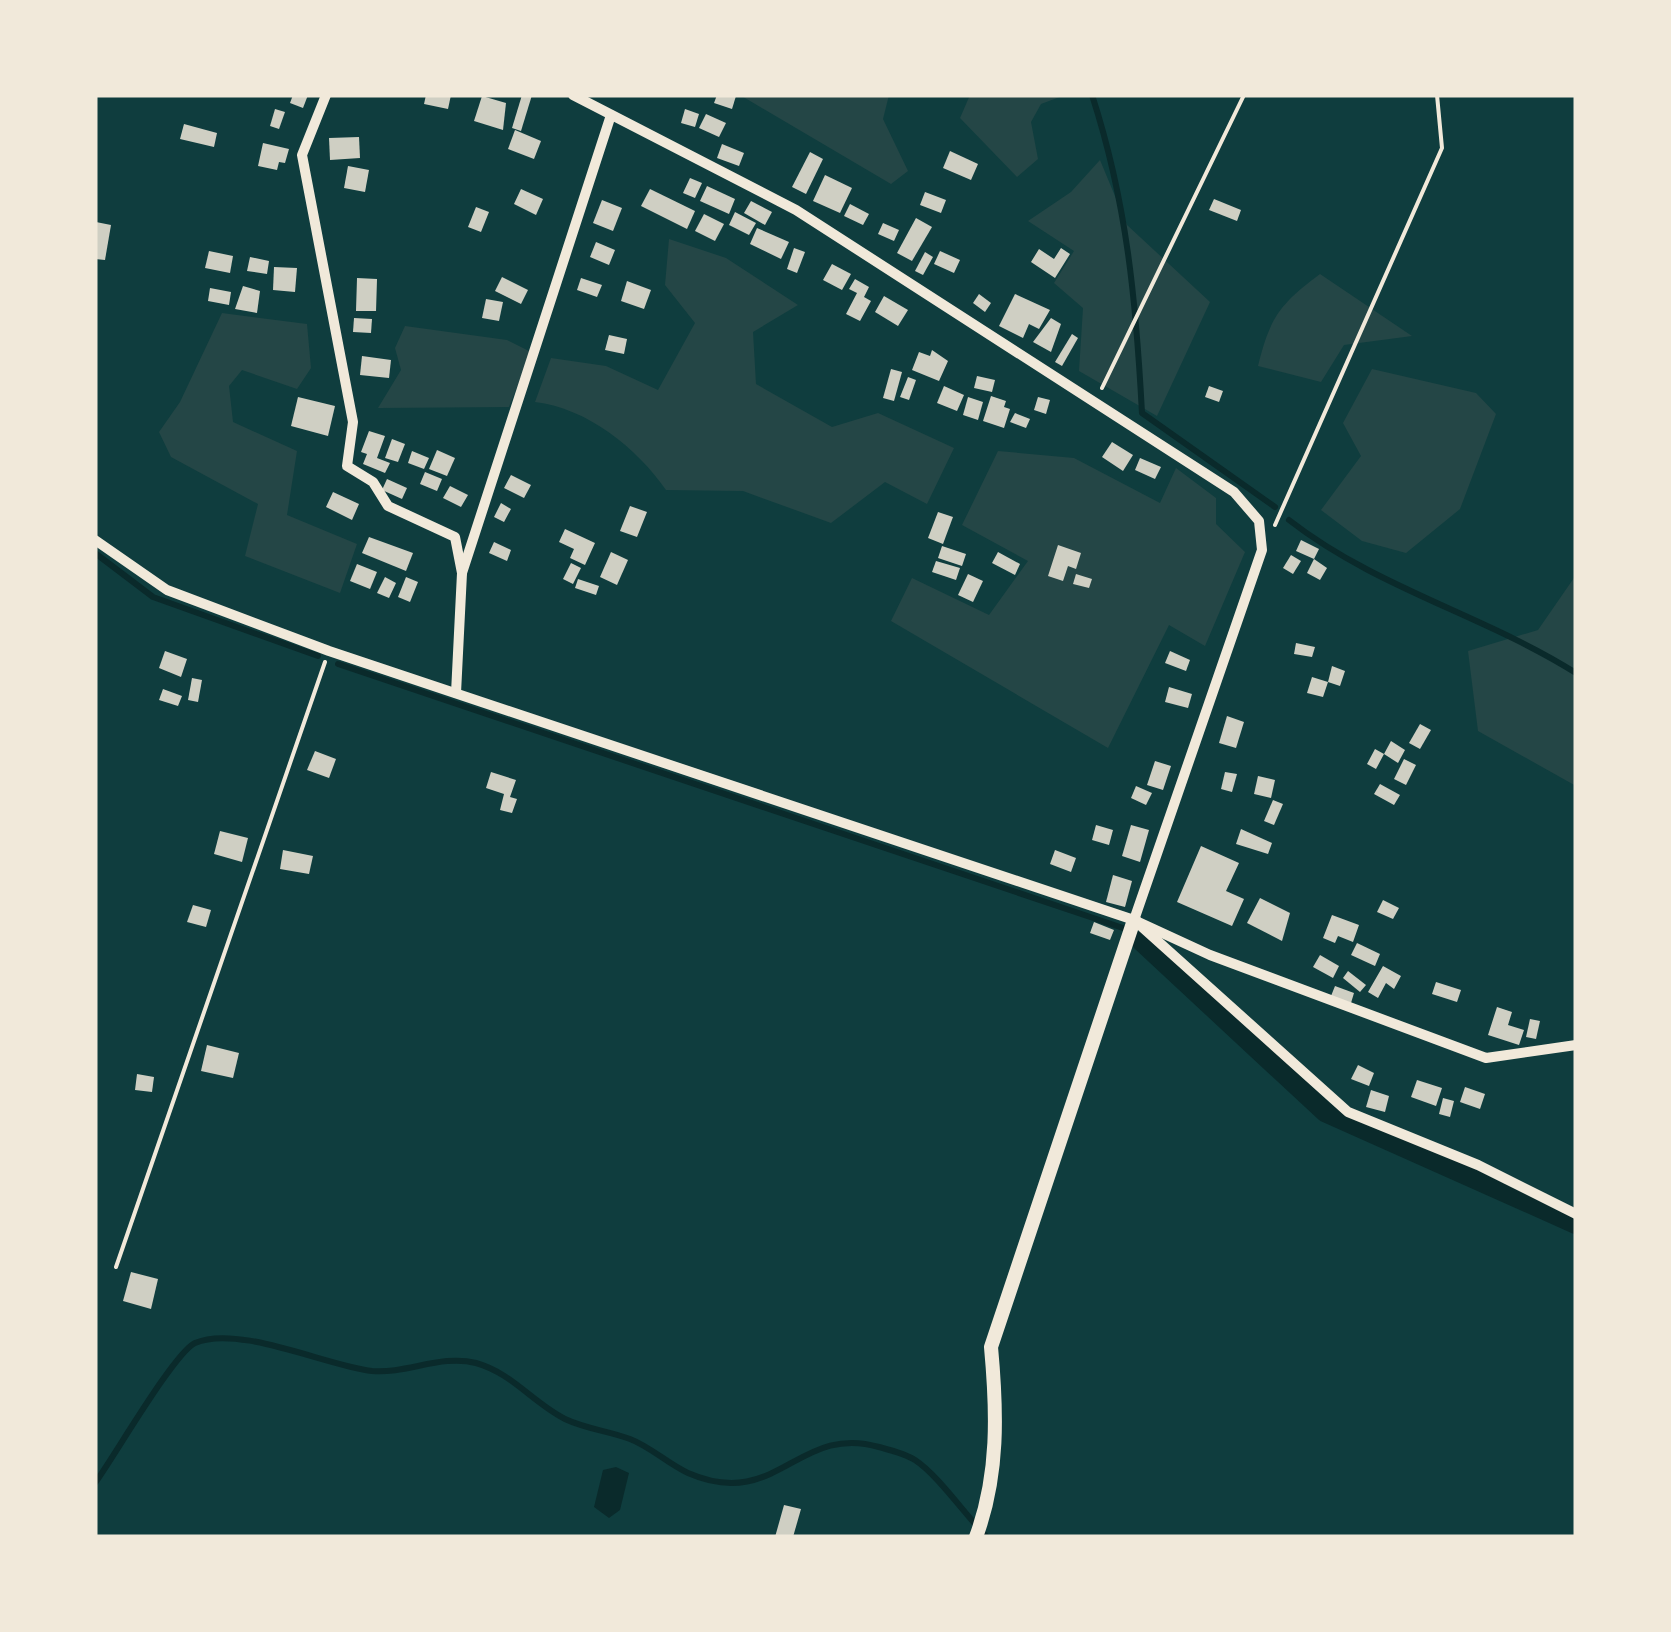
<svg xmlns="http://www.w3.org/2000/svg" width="1671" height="1632" font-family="Lato,sans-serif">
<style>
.green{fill:#244646}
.water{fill:#0a2a2b}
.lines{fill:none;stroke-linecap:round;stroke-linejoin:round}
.stream{stroke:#0a2a2b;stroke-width:6}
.canal{stroke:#0a2a2b;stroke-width:20}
.building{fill:#cfcfc3}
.path{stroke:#f1e9da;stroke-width:4}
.minor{stroke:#f1e9da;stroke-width:10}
.tertiary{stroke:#f1e9da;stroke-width:14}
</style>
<rect width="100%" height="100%" fill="#0f3d3e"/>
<!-- green -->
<g class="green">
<path d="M740,95h149l-6,24 25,52 -17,13z"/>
<path d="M970,95h95l-24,9 -10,18 7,37 -21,18 -57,-59z"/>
<path d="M1100,160l27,65 83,77 -53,114 -78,-45 4,-63 -29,-25 20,-32 -46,-30 43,-29z"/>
<path d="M669,239l57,19 72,47 -45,27 3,52 76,43 46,-14 76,35 -27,56 -42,-22 -54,41 -88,-32 -77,-1c-29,-42 -79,-82 -131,-88l16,-44 55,8 52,24 37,-67 -30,-38z"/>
<path d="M1320,274l92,62 -68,9 -23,37 -63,-16c12,-49 22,-62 62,-92z"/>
<path d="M222,313l85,11 4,44 -14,21 -55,-19 -13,16 4,36 64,29 -10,64 70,29 -17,49 -95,-37 13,-52 -87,-47 -12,-25 21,-30z"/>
<path d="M405,326l102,14 24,12 -22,55 -131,1 23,-38 -6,-22z"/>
<path d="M1372,369l104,24 20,21 -36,95 -54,44 -44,-12 -41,-31 40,-54 -18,-33z"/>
<path d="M998,451l76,7 86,45 16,-35 40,30v26l29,28 -40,94 -36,-21 -61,123 -217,-127 21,-43 77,37 39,-54 -66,-36z"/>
<path d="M1576,575v211l-98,-55 -10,-80 70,-21z"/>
</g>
<!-- water -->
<path class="water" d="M616,1467l13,6 -9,37 -11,8 -15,-11 9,-37z"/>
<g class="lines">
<!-- stream -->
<g class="stream">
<path d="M1092,95c35,108 44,206 50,318l133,94"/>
<path d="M1289,520c87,68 195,95 287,153"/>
<path d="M95,553l58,44 165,59"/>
<path d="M338,664l785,264"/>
<path d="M95,1483c19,-26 79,-130 100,-140 43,-19 132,23 177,28 35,3 69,-17 104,-8 36,10 57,40 89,56 21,10 44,12 65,20 21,8 38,25 58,34 89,39 110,-50 191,-26 11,3 27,7 36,13 23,15 51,56 72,77"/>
</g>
<!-- canal -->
<path class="canal" d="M1141,941l184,171 251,112"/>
</g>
<!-- building -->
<g class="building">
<path d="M293,95h15l-5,13 -13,-5z"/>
<path d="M426,95h25l-3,14 -24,-5z"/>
<path d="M522,95h10l-11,36 -9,-3z"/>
<path d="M717,95l19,1 -4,13 -18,-6z"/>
<path d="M482,96l24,7 -3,27 -29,-9z"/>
<path d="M275,109l10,3 -6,17 -9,-3z"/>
<path d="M685,109l14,5 -4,13 -14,-4z"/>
<path d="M706,114l20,9 -7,14 -20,-9z"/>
<path d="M184,124l33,9 -3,14 -34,-8z"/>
<path d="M515,130l26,11 -7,18 -26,-10z"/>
<path d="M359,137l1,21 -30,2 -1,-22z"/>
<path d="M263,143l26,6 -4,14 -6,-1 -2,8 -19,-4z"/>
<path d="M722,144l22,9 -5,13 -22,-8z"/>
<path d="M950,151l28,13 -7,16 -28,-12z"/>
<path d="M810,152l13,7 -17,35 -14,-7z"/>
<path d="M348,166l21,4 -4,22 -21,-4z"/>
<path d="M825,175l27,13 -12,25 -27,-12z"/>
<path d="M690,178l12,5 -7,15 -12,-5z"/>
<path d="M707,186l28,13 -6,15 -29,-13z"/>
<path d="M521,189l22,10 -7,16 -22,-11z"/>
<path d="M650,189l45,22 -8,18 -46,-23z"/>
<path d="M925,192l21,8 -5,13 -21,-8z"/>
<path d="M1214,199l27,11 -4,11 -28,-11z"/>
<path d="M602,200l20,8 -9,23 -20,-8z"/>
<path d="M751,201l21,11 -7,13 -21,-12z"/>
<path d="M850,204l19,10 -6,11 -19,-9z"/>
<path d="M476,207l13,5 -8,20 -13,-5z"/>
<path d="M735,212l21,11 -7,12 -20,-10z"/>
<path d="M704,214l20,10 -9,17 -20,-10z"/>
<path d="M916,218l16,9 -20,34 -15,-8z"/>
<path d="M96,222l15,3 -6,35 -10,-1z"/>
<path d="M883,223l16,7 -5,11 -16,-7z"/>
<path d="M757,228l32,14 -8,17 -31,-15z"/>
<path d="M596,242l19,8 -6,15 -19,-8z"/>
<path d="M794,248l11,4 -8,21 -10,-4z"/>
<path d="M1061,248l9,6 -15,24 -24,-16 8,-13 15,10z"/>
<path d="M209,251l24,5 -3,17 -25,-5z"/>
<path d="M940,251l20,9 -6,13 -20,-9z"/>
<path d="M925,252l8,5 -10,18 -8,-4z"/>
<path d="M250,257l19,4 -2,13 -20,-3z"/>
<path d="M832,264l19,10 -9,16 -19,-10z"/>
<path d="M274,267l23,1 -2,24 -22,-2z"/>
<path d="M502,277l26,13 -7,14 -26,-13z"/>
<path d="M357,278l20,1 -1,32h-20z"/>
<path d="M581,278l21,7 -5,12 -20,-7z"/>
<path d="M855,279l14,8 -5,10 7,4 -11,20 -14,-7 11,-21 -8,-4z"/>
<path d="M627,281l24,9 -7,19 -23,-8z"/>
<path d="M243,286l17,5 -3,22 -22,-4z"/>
<path d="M210,288l21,4 -2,13 -21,-4z"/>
<path d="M979,294l12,9 -6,9 -12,-9z"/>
<path d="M1015,294l35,16 -11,19 -10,-5 -6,14 -24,-12z"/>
<path d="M884,296l24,14 -10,16 -23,-14z"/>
<path d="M486,299l17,3 -4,19 -17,-3z"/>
<path d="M354,318l18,1 -1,14 -18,-1z"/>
<path d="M1051,318l10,6 -10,28 -18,-10z"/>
<path d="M1072,334l6,4 -16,28 -7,-4z"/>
<path d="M609,335l18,4 -3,15 -19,-4z"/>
<path d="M932,350l16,11 -9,20 -27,-11 7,-18 11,4z"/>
<path d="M362,356l29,4 -2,18 -29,-3z"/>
<path d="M891,369l11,3 -8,29 -11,-3z"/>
<path d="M977,376l18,4 -3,12 -18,-4z"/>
<path d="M908,377l8,3 -7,20 -9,-3z"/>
<path d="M944,386l20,9 -7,16 -20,-8z"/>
<path d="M1209,386l14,5 -4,11 -14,-5z"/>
<path d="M991,396l15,5 -2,6 6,2 -6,19 -21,-7z"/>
<path d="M298,397l37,9 -7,30 -37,-10z"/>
<path d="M968,397l15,5 -5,18 -15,-5z"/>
<path d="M1038,397l12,3 -4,14 -12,-4z"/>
<path d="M1015,413l15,6 -4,9 -16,-6z"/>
<path d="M369,431l16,5 -8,22 13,5 -5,10 -22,-9 4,-10 -6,-2z"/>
<path d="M392,439l13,5 -7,18 -13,-4z"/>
<path d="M1112,442l21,13 -10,16 -21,-14z"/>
<path d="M437,450l18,8 -8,18 -18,-7z"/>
<path d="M412,451l17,7 -5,11 -16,-6z"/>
<path d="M1140,458l21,9 -6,12 -20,-9z"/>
<path d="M425,472l17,7 -5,12 -17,-7z"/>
<path d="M511,475l20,10 -7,13 -20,-10z"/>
<path d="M387,479l20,9 -5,11 -20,-9z"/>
<path d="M450,486l18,9 -7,12 -18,-9z"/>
<path d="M333,492l26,12 -7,16 -26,-13z"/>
<path d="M501,503l10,6 -7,13 -10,-5z"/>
<path d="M630,506l17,6 -10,25 -17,-6z"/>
<path d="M938,512l15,5 -10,27 -15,-6z"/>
<path d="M565,529l30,14 -10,22 -15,-7 4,-9 -15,-7z"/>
<path d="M369,537l44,16 -7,18 -44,-18z"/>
<path d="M1301,540l18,9 -5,10 -18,-8z"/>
<path d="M494,542l17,8 -4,11 -18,-8z"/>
<path d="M1058,545l23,8 -5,16 -8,-3 -5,15 -15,-5z"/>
<path d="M942,546l24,8 -4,12 -24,-8z"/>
<path d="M611,552l17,8 -11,25 -17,-8z"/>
<path d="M998,552l22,12 -5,11 -23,-12z"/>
<path d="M1291,555l10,6 -8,13 -10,-6z"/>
<path d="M1314,559l13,9 -7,12 -13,-7z"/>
<path d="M936,561l24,7 -4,12 -24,-8z"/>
<path d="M571,563l10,5 -8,16 -10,-5z"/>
<path d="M357,564l20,8 -7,17 -20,-8z"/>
<path d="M968,574l15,7 -10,21 -15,-7z"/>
<path d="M1076,574l16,5 -3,9 -16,-4z"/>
<path d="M385,577l11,6 -7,15 -12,-5z"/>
<path d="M406,577l12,5 -8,20 -12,-5z"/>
<path d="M578,579l21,7 -3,9 -21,-7z"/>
<path d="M1296,643l19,4 -3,10 -18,-3z"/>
<path d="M165,651l22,8 -6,18 -22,-9z"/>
<path d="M1170,651l20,9 -4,11 -21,-8z"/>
<path d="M1332,666l13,5 -5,15 -12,-4z"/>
<path d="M1312,677l16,5 -5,15 -16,-4z"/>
<path d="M192,678l10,2 -4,22 -10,-2z"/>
<path d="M1169,687l23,7 -4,14 -23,-6z"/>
<path d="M163,689l19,7 -4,10 -19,-6z"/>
<path d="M1227,716l17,6 -8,26 -17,-5z"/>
<path d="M1420,724l11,6 -11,19 -11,-6z"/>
<path d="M1391,741l14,9 -7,13 -14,-9z"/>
<path d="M1375,749l9,5 -8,15 -9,-5z"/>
<path d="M315,751l21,8 -7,19 -22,-8z"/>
<path d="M1404,759l12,6 -10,20 -12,-6z"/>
<path d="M1155,761l16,5 -8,24 -16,-5z"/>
<path d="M491,772l25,8 -6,17 7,2 -5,14 -12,-3 4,-16 -18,-6z"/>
<path d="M1225,772l12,2 -5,18 -11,-3z"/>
<path d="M1258,776l17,4 -4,18 -17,-4z"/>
<path d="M1380,784l20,11 -6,10 -20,-11z"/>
<path d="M1136,786l16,7 -6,12 -15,-7z"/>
<path d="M1273,800l10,4 -9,21 -10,-4z"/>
<path d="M1096,825l17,5 -4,15 -17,-5z"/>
<path d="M1131,825l18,5 -9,32 -18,-6z"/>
<path d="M1241,829l31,14 -4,11 -32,-10z"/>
<path d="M220,831l28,7 -6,24 -28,-8z"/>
<path d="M1201,846l38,17 -13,28 18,8 -12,27 -55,-24z"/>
<path d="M283,850l30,6 -4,18 -29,-5z"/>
<path d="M1055,850l21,8 -5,14 -21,-8z"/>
<path d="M1113,875l19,6 -7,26 -19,-5z"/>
<path d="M1260,898l30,15 -8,28 -35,-18z"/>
<path d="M1383,900l16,8 -6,11 -16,-7z"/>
<path d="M193,905l18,5 -5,17 -19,-5z"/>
<path d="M1332,915l27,10 -6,17 -15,-6 -3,7 -12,-5z"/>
<path d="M1094,922l20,8 -4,10 -20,-7z"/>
<path d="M1357,943l23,11 -5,12 -24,-11z"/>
<path d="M1320,955l19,11 -6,12 -20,-11z"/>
<path d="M1383,966l18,10 -7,13 -8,-6 -8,15 -10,-6z"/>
<path d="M1348,971l18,14 -6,7 -17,-14z"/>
<path d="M1436,982l25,8 -4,12 -25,-8z"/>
<path d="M1335,986l19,7 -3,10 -20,-7z"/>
<path d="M1497,1007l15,5 -4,13 16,5 -5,15 -31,-10z"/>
<path d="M1530,1019l10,2 -4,18 -10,-2z"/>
<path d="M207,1045l32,8 -6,25 -32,-7z"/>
<path d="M1358,1065l16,8 -5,13 -18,-7z"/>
<path d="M137,1074l17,3 -2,15 -17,-2z"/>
<path d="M1417,1080l25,8 -6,18 -25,-9z"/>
<path d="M1465,1087l20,7 -5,15 -20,-7z"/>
<path d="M1371,1090l18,6 -4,16 -19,-5z"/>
<path d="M1443,1098l11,3 -4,16 -11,-3z"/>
<path d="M131,1272l27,7 -7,30 -28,-8z"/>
<path d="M784,1505l17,4 -8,28h-18z"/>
</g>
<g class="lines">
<!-- path -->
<g class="path">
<path d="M1102,388l142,-293"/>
<path d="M1275,525l167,-377 -5,-53"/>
<path d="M116,1267l209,-605"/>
</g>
<!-- minor -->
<g class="minor">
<path d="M326,95l-24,60 51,267 -6,44 26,16 15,24 67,31 7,36"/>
<path d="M573,95l223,115 438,282 25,29 3,29 -128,370"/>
<path d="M95,540l72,50 162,61 805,269 76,35 276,103 90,-13"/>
<path d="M456,693l6,-120 149,-458"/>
<path d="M1142,927l206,185 130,53 98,49"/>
</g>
<!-- tertiary -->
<path class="tertiary" d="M976,1537c23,-62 21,-125 15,-190l143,-427"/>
</g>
<!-- border -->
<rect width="1671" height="1632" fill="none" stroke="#f1e9da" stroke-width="195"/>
</svg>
